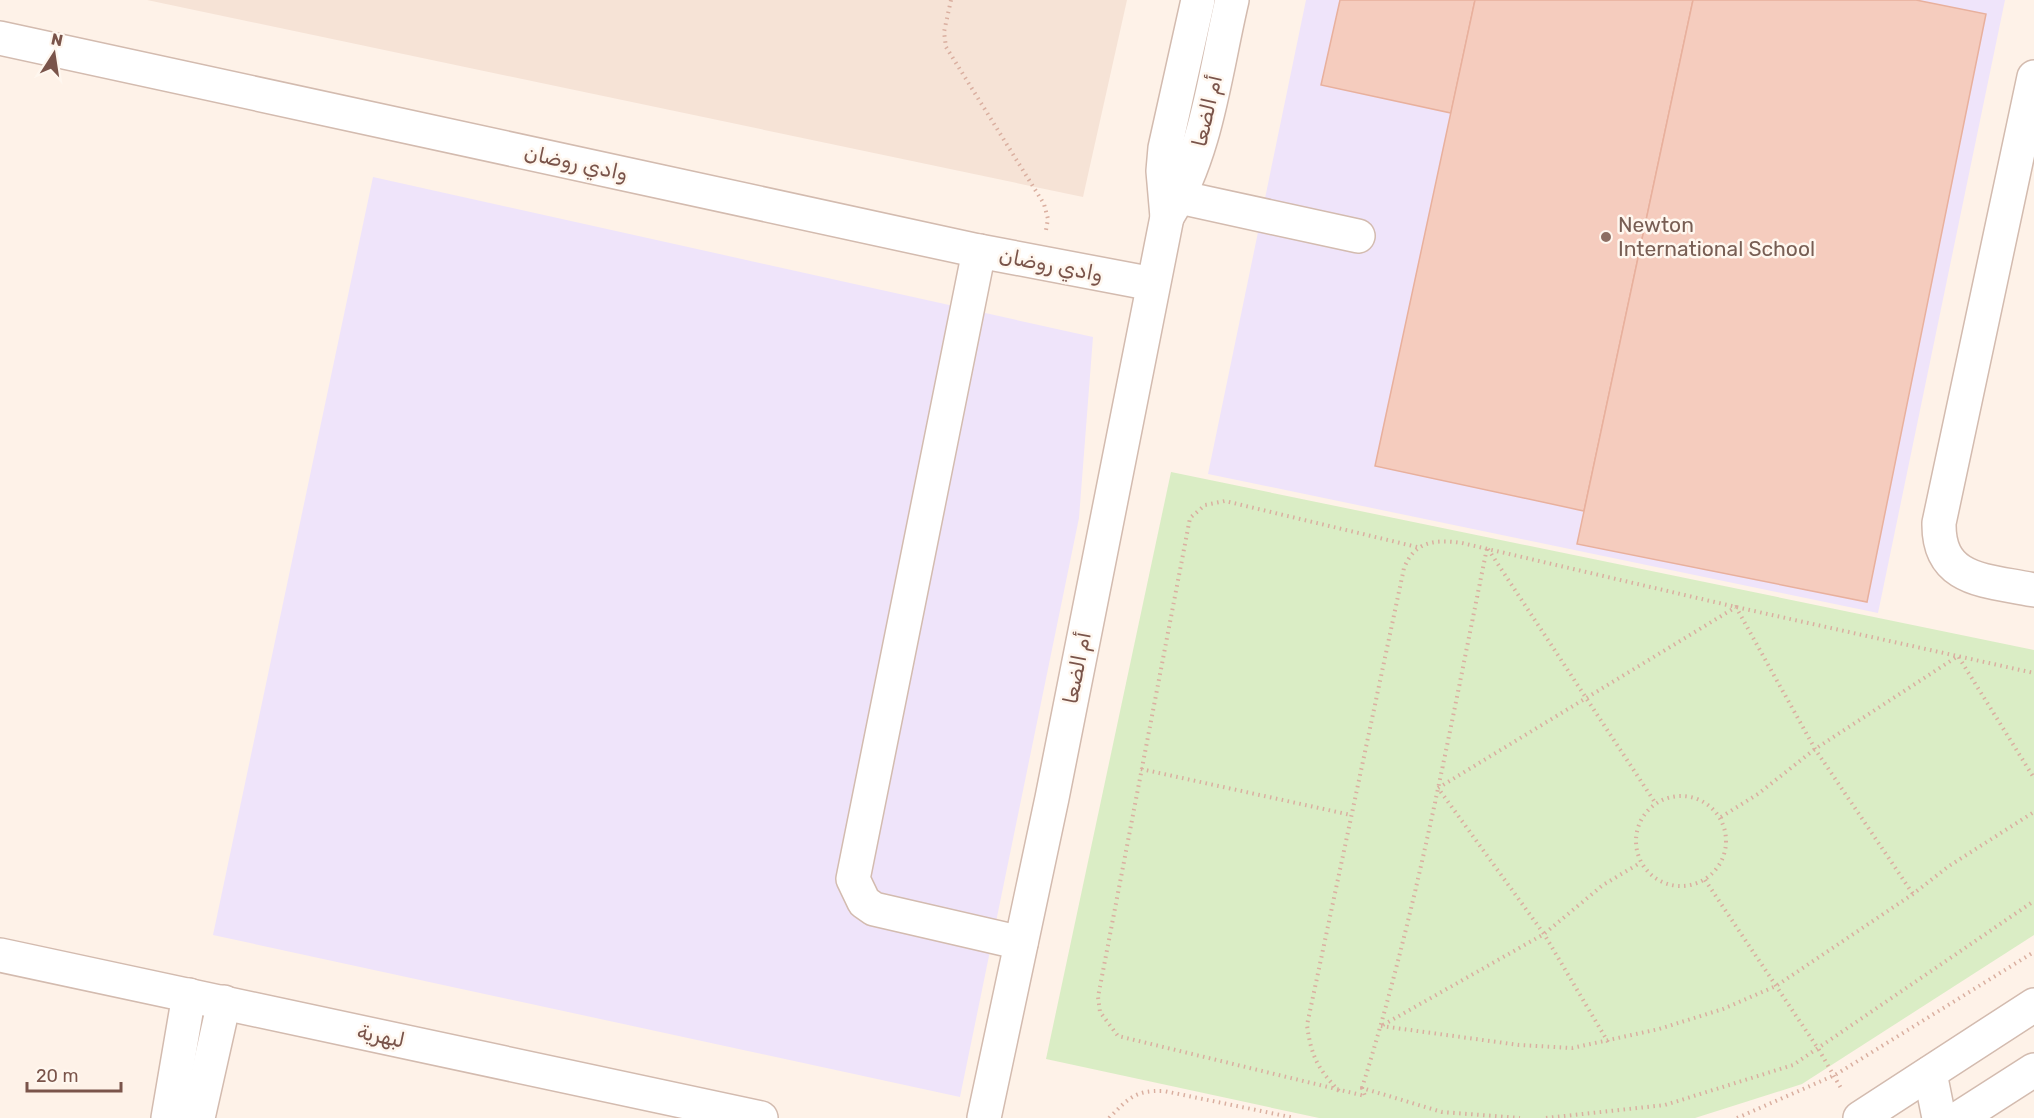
<svg xmlns="http://www.w3.org/2000/svg" width="2034" height="1118" font-family="Rubik,'Noto Naskh Arabic',sans-serif">
<style>
.residential{fill:#f6e3d6}
.education{fill:#efe4fa}
.green{fill:#daedc5}
.building{fill:#f5ccbe;stroke:#e8b09d;stroke-width:1.5}
.lines{fill:none;stroke-linecap:round;stroke-linejoin:round}
.minor-casing{stroke:#d3bbaf;stroke-width:36}
.path{stroke:#daafa0;stroke-width:4;stroke-dasharray:1.5 4.5;stroke-linecap:butt}
.minor{stroke:#fff;stroke-width:33}
.education-dot{fill:#8d6e63;stroke:#fff7ef;stroke-width:2}
.labels{text-anchor:middle;stroke-width:5;stroke-linejoin:round;paint-order:stroke}
.street-label{font-size:21px;fill:#7a544a;stroke:#fff7ef}
.education-label{font-size:21px;fill:#785e54;stroke:#fff7ef;text-anchor:start}
</style>
<rect width="100%" height="100%" fill="#fef2e8"/>
<!-- residential -->
<path class="residential" d="M147,0h980l-44,197z"/>
<!-- education -->
<g class="education">
<path d="M1306,0h699l-127,613 -670,-139z"/>
<path d="M373,177l720,160 -14,181 -119,579 -747,-162z"/>
</g>
<!-- green -->
<path class="green" d="M1171,472l863,178v285l-232,149 -107,34h-376l-273,-59z"/>
<!-- building -->
<g class="building">
<path d="M1340,0h135l-24,113 -130,-28z"/>
<path d="M1475,0h218l-109,511 -209,-45z"/>
<path d="M1693,0h223l70,14 -119,588 -290,-58z"/>
</g>
<g class="lines">
<!-- minor casing -->
<g class="minor-casing">
<g id="minor">
<path d="M0,38l979,213 174,33"/>
<path d="M2034,77l-95,446c-1,60 49,57 95,67"/>
<path d="M1179,197l179,39"/>
<path d="M1167,217c40,-64 48,-145 65,-217"/>
<path d="M979,251l-126,628 11,23 10,7 147,34"/>
<path d="M0,955l761,163"/>
<path d="M1930,1073l9,45"/>
<path d="M168,1118l21,-123"/>
<path d="M198,1118l26,-116"/>
<path d="M984,1118l68,-320 115,-581 -4,-46 2,-23 33,-148"/>
<path d="M1860,1118l174,-113"/>
<path d="M1959,1118l75,-48"/>
</g>
</g>
<!-- path -->
<g class="path">
<path d="M951,0l-7,32 2,15 98,157 4,15 -2,11"/>
<path d="M1417,547l-192,-46 -20,4 -15,13 -92,479 2,15 18,24 247,60 -3,-8 80,24 78,6"/>
<path d="M1488,549l168,255"/>
<path d="M1141,769l210,46"/>
<circle cx="1681" cy="841" r="45"/>
<path d="M1721,817l37,-23 57,-45 143,-93 76,122"/>
<path d="M1705,880l114,170 23,40"/>
<path d="M1383,1025l161,-91 59,-49 37,-22"/>
<path d="M1381,1026l138,19 53,3 87,-19 64,-20 53,-23 137,-92 36,-28 85,-54"/>
<path d="M1608,1042l-64,-108 -106,-146 298,-181 79,142 98,145"/>
<path d="M1362,1088c55,-176 88,-359 125,-540"/>
<path d="M1339,1091c-22,-23 -28,-36 -32,-66l97,-457c11,-27 31,-29 58,-25l274,64 298,66"/>
<path d="M1109,1118c20,-20 26,-28 55,-27l131,27"/>
<path d="M1546,1118l119,-13 128,-40 241,-164"/>
<path d="M1737,1118l98,-43 199,-123"/>
</g>
<!-- minor -->
<use href="#minor" class="minor"/>
</g>
<!-- markers -->
<circle class="education-dot" cx="1606" cy="237" r="6"/>
<g class="labels">
<!-- street labels -->
<g class="street-label">
<text transform="translate(1207 111) rotate(-77)" y="7">أم الضعا</text>
<text transform="translate(576 163) rotate(12)" y="7">وادي روضان</text>
<text transform="translate(1051 265) rotate(11)" y="7">وادي روضان</text>
<text transform="translate(1077 668) rotate(-79)" y="7">أم الضعا</text>
<text transform="translate(381 1036) rotate(12)" y="7">لبهرية</text>
</g>
<!-- education labels -->
<g class="education-label">
<text x="1618" y="232">Newton<tspan x="1618" dy="24">International School</tspan></text>
</g>
</g>
<!-- north arrow -->
<g transform="translate(54 54) rotate(12)" stroke="#fff7ef" stroke-width="4.5" paint-order="stroke">
<path d="M0-4.5L10 22L0 15L-10 22Z" fill="#7a544a"/>
<text y="-9" font-size="16" font-weight="bold" text-anchor="middle" fill="#7a544a">N</text>
</g>
<!-- scale -->
<path d="M27 1082v9h94v-9" fill="none" stroke="#7a544a" stroke-width="3"/>
<text x="36" y="1082" font-size="18" fill="#7a544a" stroke="#fff7ef" stroke-width="4.5" paint-order="stroke">20 m</text>
</svg>
